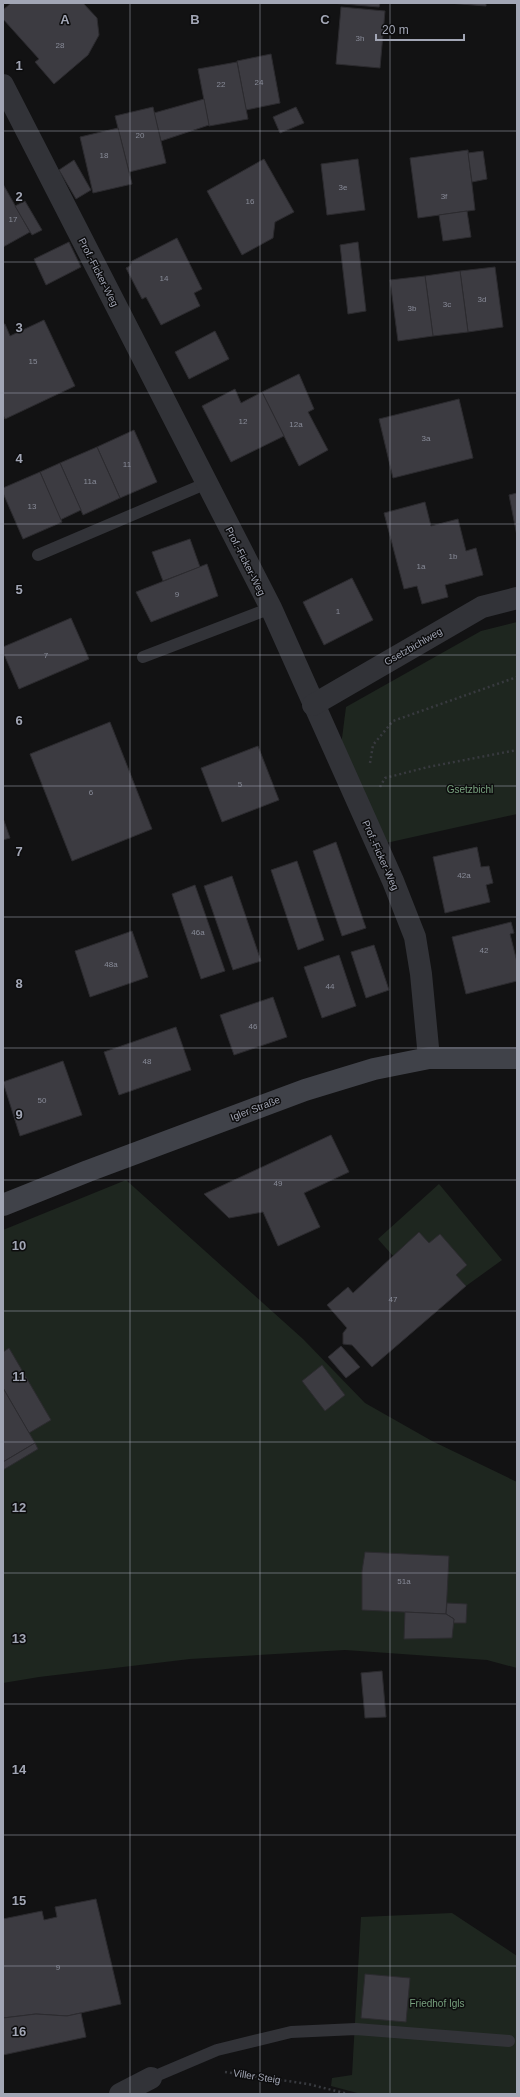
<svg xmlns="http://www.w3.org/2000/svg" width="520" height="2097" font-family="Arial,sans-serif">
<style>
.green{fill:#1e261f}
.building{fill:#3c3b41;stroke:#2c2b2f}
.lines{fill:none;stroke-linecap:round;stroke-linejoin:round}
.path{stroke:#383a3f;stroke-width:2.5;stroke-dasharray:2 3;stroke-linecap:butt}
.lane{stroke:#323338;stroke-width:12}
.street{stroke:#323338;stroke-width:22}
.secondary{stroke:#404249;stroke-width:22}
.grid{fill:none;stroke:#a2a6b5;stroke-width:1;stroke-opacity:0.55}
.labels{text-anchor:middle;stroke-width:3;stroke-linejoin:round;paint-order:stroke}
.number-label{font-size:8px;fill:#888b98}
.street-label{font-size:10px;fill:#a2a6b5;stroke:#0d0d0e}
.park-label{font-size:10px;fill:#78a17e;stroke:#0d0d0e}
.grid-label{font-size:13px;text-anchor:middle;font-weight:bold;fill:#a2a6b5;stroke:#0d0d0e;stroke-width:3;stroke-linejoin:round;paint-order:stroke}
</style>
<rect width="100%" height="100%" fill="#121213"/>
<!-- green -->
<g class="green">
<path d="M517,622v192l-140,31 -36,-99 5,-39 135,-76z"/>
<path d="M126,1180l177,159 62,64 67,38 85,41v186l-30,-8 -142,-10 -155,9 -151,18 -36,6v-453z"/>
<path d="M439,1184l63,76 -36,26 -10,-11 11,-10 -38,-22 -10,-11 -26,24 -15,-17z"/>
<path d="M452,1913l65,43v138h-156l-30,-8 1,-8 20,-3 9,-158z"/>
</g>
<!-- building -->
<g class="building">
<path d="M11,3h72l14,15 2,17 -11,20 -34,29 -19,-22 4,-3 -36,-40v-9z"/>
<path d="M331,3h49l-1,4z"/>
<path d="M448,3h38v3z"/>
<path d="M341,7l44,4 -5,57 -44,-4z"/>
<path d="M271,54l9,49 -34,7 -9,-49z"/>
<path d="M237,62l11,57 -39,7 -11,-57z"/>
<path d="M204,99l5,26 -48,16 -7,-28z"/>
<path d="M153,107l13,56 -37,9 -14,-56z"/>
<path d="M296,107l8,16 -24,10 -7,-16z"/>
<path d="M118,128l14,56 -39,9 -13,-56z"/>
<path d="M468,150l7,60 -57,8 -8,-60z"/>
<path d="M483,151l4,28 -15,3 -4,-29z"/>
<path d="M264,159l30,53 -19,10 -2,16 -31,17 -35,-64z"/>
<path d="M358,159l7,51 -38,5 -6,-51z"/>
<path d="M74,160l17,30 -15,9 -17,-29z"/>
<path d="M3,184l27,48 -27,15z"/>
<path d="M25,201l17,29 -10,5 -17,-29z"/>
<path d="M467,211l4,26 -28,4 -4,-26z"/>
<path d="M177,238l25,51 -8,4 6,13 -39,19 -15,-28 -4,2 -16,-31 4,-2 2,-5z"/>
<path d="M69,242l12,25 -35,18 -12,-26z"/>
<path d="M358,242l8,69 -18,3 -8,-69z"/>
<path d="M495,267l8,60 -35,5 -8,-61z"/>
<path d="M460,271l8,61 -35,4 -8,-60z"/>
<path d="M425,276l8,60 -35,5 -8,-61z"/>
<path d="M44,320l31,66 -70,33 -2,-4v-91h2l5,12z"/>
<path d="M215,331l14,28 -40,20 -14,-27z"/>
<path d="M299,374l15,35 -6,3 20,38 -29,16 -37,-74z"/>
<path d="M235,389l6,14 21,-11 22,44 -53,26 -29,-56z"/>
<path d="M459,399l14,59 -80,20 -14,-59z"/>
<path d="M134,430l23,52 -37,16 -23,-51z"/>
<path d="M97,447l23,51 -37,17 -23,-52z"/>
<path d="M60,463l21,47 -21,10 -20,-48z"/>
<path d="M40,472l22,50 -39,17 -20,-46v-5z"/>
<path d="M517,493v43l-8,-41z"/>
<path d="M425,502l6,24 27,-7 8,32 10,-3 7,27 -38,10 3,12 -26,7 -5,-18 -13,3 -20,-76z"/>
<path d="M190,539l10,28 -37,14 -11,-29z"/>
<path d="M207,564l11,32 -67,26 -15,-30z"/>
<path d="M352,578l21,42 -49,25 -21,-43z"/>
<path d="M71,618l18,41 -70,30 -16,-37v-5z"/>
<path d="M110,722l42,107 -80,32 -42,-107z"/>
<path d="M258,746l21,54 -57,22 -21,-54z"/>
<path d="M3,818l7,20 -7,2z"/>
<path d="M336,842l30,86 -24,8 -29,-85z"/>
<path d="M477,847l4,20 8,-1 4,17 -7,2 4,17 -45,11 -12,-56z"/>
<path d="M297,861l27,79 -26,10 -27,-80z"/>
<path d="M232,876l29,85 -28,9 -29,-84z"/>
<path d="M195,885l30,86 -24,8 -29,-85z"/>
<path d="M511,922l3,11 -4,1 7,28v19l-51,13 -14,-57z"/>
<path d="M132,931l16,46 -58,20 -15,-46z"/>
<path d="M374,945l15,45 -23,8 -15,-46z"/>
<path d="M339,955l17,51 -34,12 -18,-51z"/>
<path d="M273,997l14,40 -53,18 -14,-40z"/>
<path d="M176,1027l15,43 -72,25 -15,-43z"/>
<path d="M63,1061l19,54 -62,21 -17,-54z"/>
<path d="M331,1135l18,37 -45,21 16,34 -42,19 -15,-34 -34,6 -25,-24z"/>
<path d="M419,1232l10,11 11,-9 27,31 -11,10 10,11 -94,81 -20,-22 -9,-1v-11l4,-5 -20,-23 21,-18 5,6z"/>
<path d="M341,1346l19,21 -14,11 -18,-21z"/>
<path d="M9,1348l42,72 -22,13 -26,-45v-36z"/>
<path d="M322,1365l23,30 -20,16 -23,-30z"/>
<path d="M3,1388l32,55 -32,19z"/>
<path d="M35,1443l3,6 -35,21v-8z"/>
<path d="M365,1552l84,4 -3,58 -84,-4v-39z"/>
<path d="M447,1603l20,1 -1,19h-13l1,-4 -8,-5z"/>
<path d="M405,1612l41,2 8,5 -2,19 -48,1z"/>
<path d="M382,1671l4,46 -21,1 -4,-45z"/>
<path d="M96,1899l25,105 -54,12 -31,-2 -33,4v-99l39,-8 2,9 13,-3 -2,-10z"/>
<path d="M365,1974l45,4 -4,44 -45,-4z"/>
<path d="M81,2013l5,24 -83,18v-37l33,-4 31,2z"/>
</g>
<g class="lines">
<!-- path -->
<g class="path">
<path d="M370,763l3,-18 20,-24 124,-44"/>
<path d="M380,787l5,-9 43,-11 89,-17"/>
<path d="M225,2072l83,12 40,10"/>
</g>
<!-- lane -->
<g class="lane">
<path d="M38,555l169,-72"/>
<path d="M143,657l128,-49"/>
<path d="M151,2078l66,-28 74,-18 65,-3 153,12"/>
</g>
<!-- street -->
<g class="street">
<path d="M3,85l268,523 122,273 22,56 6,37 8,84"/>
<path d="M313,705l169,-98 35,-9"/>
<path d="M120,2094l31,-16"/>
</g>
<!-- secondary -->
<path class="secondary" d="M3,1205l85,-34 217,-81 69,-21 55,-11h88"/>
</g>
<!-- grid -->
<path class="grid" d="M130,3v2091M260,3v2091M390,3v2091M3,131h514M3,262h514M3,393h514M3,524h514M3,655h514M3,786h514M3,917h514M3,1048h514M3,1180h514M3,1311h514M3,1442h514M3,1573h514M3,1704h514M3,1835h514M3,1966h514"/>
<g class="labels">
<!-- number labels -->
<g class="number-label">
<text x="360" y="41">3h</text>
<text x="60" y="48">28</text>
<text x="259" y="85">24</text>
<text x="221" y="87">22</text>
<text x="140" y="138">20</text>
<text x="104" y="158">18</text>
<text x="343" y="190">3e</text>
<text x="444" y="199">3f</text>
<text x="250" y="204">16</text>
<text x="13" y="222">17</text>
<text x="164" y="281">14</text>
<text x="482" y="302">3d</text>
<text x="447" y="307">3c</text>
<text x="412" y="311">3b</text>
<text x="33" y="364">15</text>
<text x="243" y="424">12</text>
<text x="296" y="427">12a</text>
<text x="426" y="441">3a</text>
<text x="127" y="467">11</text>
<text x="90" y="484">11a</text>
<text x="32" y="509">13</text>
<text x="453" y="559">1b</text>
<text x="421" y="569">1a</text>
<text x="177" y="597">9</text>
<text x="338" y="614">1</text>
<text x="46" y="658">7</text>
<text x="240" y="787">5</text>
<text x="91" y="795">6</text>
<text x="464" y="878">42a</text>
<text x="198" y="935">46a</text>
<text x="484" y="953">42</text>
<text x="111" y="967">48a</text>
<text x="330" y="989">44</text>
<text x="253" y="1029">46</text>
<text x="147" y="1064">48</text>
<text x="42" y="1103">50</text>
<text x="278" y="1186">49</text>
<text x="393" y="1302">47</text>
<text x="404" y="1584">51a</text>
<text x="58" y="1970">9</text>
</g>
<!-- street labels -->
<g class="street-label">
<text transform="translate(99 272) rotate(63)" y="4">Prof.-Ficker-Weg</text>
<text transform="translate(246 561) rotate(63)" y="4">Prof.-Ficker-Weg</text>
<text transform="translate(413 646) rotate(-30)" y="4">Gsetzbichlweg</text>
<text transform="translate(381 855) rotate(66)" y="4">Prof.-Ficker-Weg</text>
<text transform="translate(255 1108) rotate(-21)" y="4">Igler Straße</text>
<text transform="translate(257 2076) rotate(9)" y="4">Viller Steig</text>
</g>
<!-- park labels -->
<g class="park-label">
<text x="470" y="793">Gsetzbichl</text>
<text x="437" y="2007">Friedhof Igls</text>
</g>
</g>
<g class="grid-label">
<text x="65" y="24">A</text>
<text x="195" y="24">B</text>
<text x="325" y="24">C</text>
<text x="19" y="70">1</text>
<text x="19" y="201">2</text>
<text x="19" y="332">3</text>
<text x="19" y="463">4</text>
<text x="19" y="594">5</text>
<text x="19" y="725">6</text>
<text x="19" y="856">7</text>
<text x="19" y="988">8</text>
<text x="19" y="1119">9</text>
<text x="19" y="1250">10</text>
<text x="19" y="1381">11</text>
<text x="19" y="1512">12</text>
<text x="19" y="1643">13</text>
<text x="19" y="1774">14</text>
<text x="19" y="1905">15</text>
<text x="19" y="2036">16</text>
</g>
<!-- border -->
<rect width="520" height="2097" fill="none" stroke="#a2a6b5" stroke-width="8"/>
<!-- scale -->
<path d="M376 34v6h88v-6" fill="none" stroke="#a2a6b5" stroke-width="2"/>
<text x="382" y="34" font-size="12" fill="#a2a6b5" stroke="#0d0d0e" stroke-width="3" paint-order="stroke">20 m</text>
</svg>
